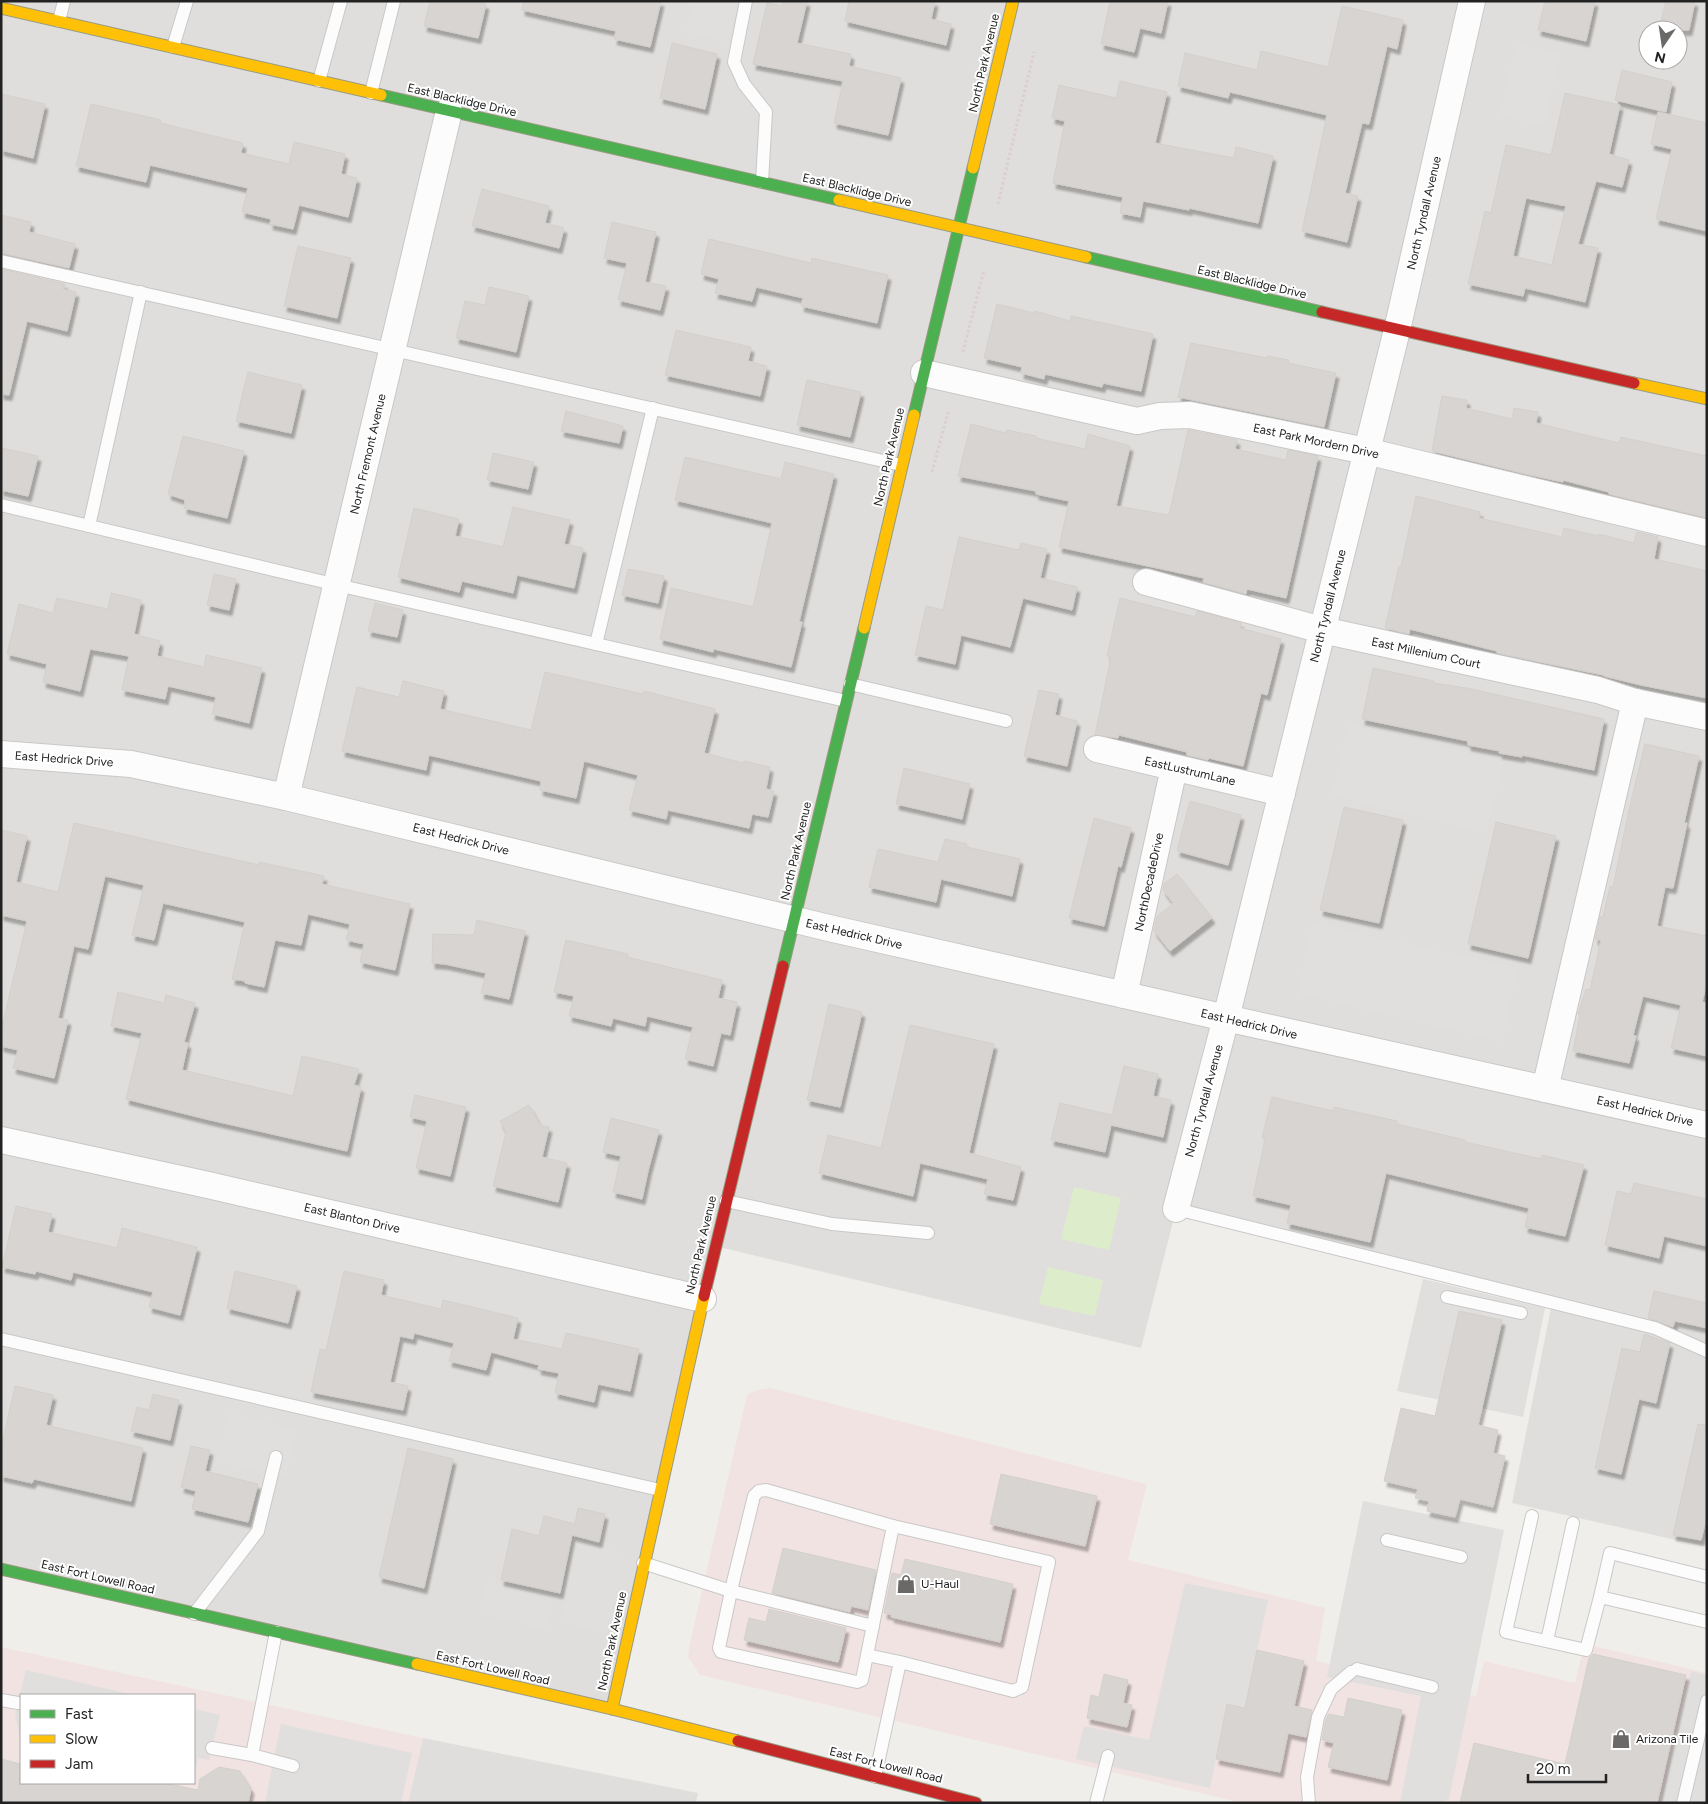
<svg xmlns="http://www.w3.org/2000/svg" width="1708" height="1804" font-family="Figtree,sans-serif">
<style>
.residential{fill:#dfdedc;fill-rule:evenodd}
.commercial{fill:#f1e3e1;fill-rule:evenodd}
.grass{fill:#ddeccb}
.parking{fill:#e0dfde}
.building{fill:#d7d4d2;stroke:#d3d0cc;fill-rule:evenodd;filter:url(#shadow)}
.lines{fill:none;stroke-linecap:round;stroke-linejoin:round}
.lane-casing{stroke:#c9c8c7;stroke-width:14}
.street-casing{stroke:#c9c8c7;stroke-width:28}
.fast-casing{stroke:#999a82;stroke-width:13}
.slow-casing{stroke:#999a82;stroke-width:13}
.jam-casing{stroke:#999a82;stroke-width:13}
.path{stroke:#dccecd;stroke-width:3;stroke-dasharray:2.5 2.5;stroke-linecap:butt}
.lane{stroke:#fdfcfc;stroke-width:12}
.street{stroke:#fdfcfc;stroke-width:26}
.fast{stroke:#4caf50;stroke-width:11}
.slow{stroke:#ffc107;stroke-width:11}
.jam{stroke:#c62828;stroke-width:11}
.labels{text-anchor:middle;stroke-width:4;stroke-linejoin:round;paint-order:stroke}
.street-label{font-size:12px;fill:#222;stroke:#fff}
.poi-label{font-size:12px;fill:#222;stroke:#fff;text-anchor:start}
</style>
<defs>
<filter id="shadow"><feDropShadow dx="3" dy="5.5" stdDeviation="1" flood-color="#0004"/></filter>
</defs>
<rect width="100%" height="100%" fill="#f0eeeb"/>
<!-- residential -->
<g class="residential">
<path d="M1,1h1706v1546l-195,-44 40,-200 -376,-93 -35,138 -426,-102 -103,463 -611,-140zM1648,30h30v30h-30z"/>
<path d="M423,1738l275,55 -2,10h-288z"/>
</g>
<!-- commercial -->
<g class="commercial">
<path d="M770,1388l377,96 -19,76 197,48 -9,53 160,35 8,-35 91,22 7,-29 12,-8 113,27v130h-464l-543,-128 -12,-18 2,-14 57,-248 10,-5z"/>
<path d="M1,1647l422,91 -15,65h-407zM21,1695h173v88h-173z"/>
</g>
<!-- grass -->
<g class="grass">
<path d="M1074,1187l47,11 -12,52 -48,-11z"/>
<path d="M1048,1267l55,13 -8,36 -56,-12z"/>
</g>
<!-- parking -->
<g class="parking">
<path d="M693,1h44l-8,41 -44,-10z"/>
<path d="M1517,44l43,10 -16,72 -44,-10z"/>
<path d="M1349,723l155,38 -18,72 -154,-38z"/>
<path d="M1313,924l204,43 -14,75 -206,-49z"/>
<path d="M1423,1279l122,29 -22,109 -126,-26z"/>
<path d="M229,1413l68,16 -11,48 -68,-16z"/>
<path d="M1363,1501l141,29 -55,269 -9,4h-40l21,-107 -94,-19z"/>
<path d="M575,1543l49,11 -16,79 -47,-11z"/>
<path d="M487,1582l67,17 -8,31 -67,-17z"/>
<path d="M1185,1583l83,17 -23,107 -18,-3 -17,84 -134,-29 8,-33 65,14z"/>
<path d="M26,1670l108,25h-113v45l-6,-25z"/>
<path d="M1691,1671l16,4v128h-47z"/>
<path d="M194,1709l26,6 -11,45 -11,-2 -4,20z"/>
<path d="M281,1724l131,29 -11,50h-136z"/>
</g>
<!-- building -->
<g class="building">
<path d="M430,1h44l12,3 -8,34 -54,-12z"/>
<path d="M523,1h138l-11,46 -36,-8 2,-8 -94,-21z"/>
<path d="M783,1h24l-10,42 54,11 -2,12 52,12 -13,57 -54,-12 9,-42 -90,-17 14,-61 15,3z"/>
<path d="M849,1h86l-4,18 20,5 -5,21 -101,-24z"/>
<path d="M1110,1h58l-7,32 -21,-5 -6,24 -33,-8z"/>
<path d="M1545,1h50l-9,40 -48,-11z"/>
<path d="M1666,1h29l-6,29h-30z"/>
<path d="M1342,6l61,14 -6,29 -10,-3 -18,78 -7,-1 -17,70 13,3 -11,46 -45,-11 25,-116 -97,-23 -2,6 -50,-12 7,-33 72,17 4,-19 67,16z"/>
<path d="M672,43l45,11 -12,55 -45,-11z"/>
<path d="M1622,70l50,12 -6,30 -51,-12z"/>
<path d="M1120,81l47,11 -12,51 79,15 2,-11 37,9 -15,67 -69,-15v2l-46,-9 -3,16 -20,-4 3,-16 -70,-14 12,-62 -13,-3 7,-33 57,13z"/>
<path d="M1565,93l55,12 -11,49 20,6 -7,27 -26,-6 -18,63 20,4 -13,54 -60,-14 -2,8 -55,-12 17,-73 6,2 15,-68 45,10zM1526,198l40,8 -14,59 -39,-9z"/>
<path d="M1,94l44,10 -12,54 -32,-8z"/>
<path d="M91,104l70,16 -1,3 83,20 -2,10 48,11 5,-22 51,12 -4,20 16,4 -9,39 -49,-12 -6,24 -23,-5 1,-5 -29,-7 6,-24 -98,-23 -4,17 -70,-16z"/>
<path d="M1658,112l49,11v108l-51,-12 16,-70 -21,-5z"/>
<path d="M482,189l67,17 -4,17 19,5 -5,20 -87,-22z"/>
<path d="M1,215l30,7 -2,10 46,12 -6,24 -68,-15z"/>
<path d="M612,222l44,10 -11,50 21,4 -6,24 -42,-10 9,-37 -23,-5z"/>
<path d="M709,239l102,24 1,-5 76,17 -11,48 -76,-17 2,-8 -47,-11 -4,14 -37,-8 4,-14 -18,-5z"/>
<path d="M298,246l53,12 -14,60 -53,-12z"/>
<path d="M1,269l64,15 -2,5 13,3 -9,39 -40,-10 -18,74 -8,-1z"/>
<path d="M489,287l40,9 -13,56 -60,-14 9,-37 20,4z"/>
<path d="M997,304l37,9 1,-2 35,10 1,-5 82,18 -12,57 -38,-8 -1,4 -57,-13 -1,5 -23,-6 1,-6 -38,-9z"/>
<path d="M676,330l75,17 -3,14 19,5 -7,30 -95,-21z"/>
<path d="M1191,343l76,15v-2l22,4 -1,3 48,10 -12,54 -146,-30z"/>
<path d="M248,372l54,13 -11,48 -55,-12z"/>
<path d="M807,380l54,12 -11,45 -53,-12z"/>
<path d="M1442,396l25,4 -1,8 46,11 2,-11 24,4 -2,11 83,20 2,-6 86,19v62l-98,-24v-2l-46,-12v2l-37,-8 -94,-23z"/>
<path d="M566,411l57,15 -4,17 -58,-12z"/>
<path d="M971,424l35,9 1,-3 29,6v2l49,11 3,-15 42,12 -14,60 53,9 19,-85 49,10 -2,9 51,11 2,-10 30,6 -32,142 -39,-9 -1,5 -43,-12 1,-4 -145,-31 10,-46 -33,-7v-3l-78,-15z"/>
<path d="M183,436l61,15 -17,67 -43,-10 1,-8 -17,-6z"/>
<path d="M1,448l37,8 -10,40 -27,-6z"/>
<path d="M493,453l41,9 -6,27 -41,-9z"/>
<path d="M685,457l96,22 4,-17 49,12 -35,148h3l-11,45 -77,-18 -1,3 -53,-13 11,-51 82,19 19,-84 -97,-23z"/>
<path d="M1416,496l64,16 -1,6 83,19 2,-9 35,8v-2l35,9 3,-11 21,5 -4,22 53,12v127l-66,-13 -37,-9 -1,-1 -106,-22v-2l-87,-22 -1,5 -24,-6 14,-62 2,1z"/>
<path d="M513,507l57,13 -6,24 19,4 -9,40 -57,-13 -4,18 -51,-12 -3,11 -61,-15 16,-69 45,11 -4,17 48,11z"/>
<path d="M959,537l60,13 2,-7 26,6 -7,29 37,9 -5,23 -49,-12 -13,49 -49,-12 -6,29 -40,-9 11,-49 17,4z"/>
<path d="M628,569l36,7 -6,27 -36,-8z"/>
<path d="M214,574l22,5 -7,31 -22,-5z"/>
<path d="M111,593l30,7 -7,34 26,7 -3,15 47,11 2,-12 56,13 -13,55 -37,-9 4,-17 -48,-11 -3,13 -43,-9 7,-34 -39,-7 -10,42 -37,-9 4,-18 -40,-10 12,-50 34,9 4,-15 51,11z"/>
<path d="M1120,598l75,19 2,-6 44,12 -1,5 41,11 -14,56 -6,-2 -18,73 -34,-8 -1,2 -21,-5v-3l-68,-17 -1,3 -23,-3 16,-78 -4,-1z"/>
<path d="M375,603l28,7 -6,27 -29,-6z"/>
<path d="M1373,668l61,13 -1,2 34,5 137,31 -10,51 -72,-15v2l-23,-4 1,-2 -32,-6v-4l-106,-22z"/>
<path d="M545,672l98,22 1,-3 71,18 -11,44 39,10 1,-2 26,6 -4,22 8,2 -6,26 -16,-3 -3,14 -81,-18 -2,9 -37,-9 9,-35 -54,-14 -8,37 -36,-8 1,-9 -112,-26 -3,15 -84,-19 15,-64 42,10 4,-16 41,10 -4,18 91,21z"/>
<path d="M1039,690l20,4 -4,21 22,6 -10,45 -43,-10z"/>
<path d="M1645,744l54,12 -15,67h3l-14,65 -8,-1 -8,39 50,10v46l-5,20 5,1v53l-36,-8 10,-43 -38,-9 -10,39 3,1 -7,27 -56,-12 7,-36 -2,-1 8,-25 4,1 11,-50 -6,-1 5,-22h3l7,-31 3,1 16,-77z"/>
<path d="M904,768l66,16 -8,35 -66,-15z"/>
<path d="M1190,801l51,14 -13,50 -51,-14z"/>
<path d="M1344,807l59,13 -24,103 -59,-13z"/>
<path d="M1094,818l37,10 -10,39 -3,-1 -14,60 -35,-8z"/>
<path d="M1496,822l60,14 -28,122 -60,-14z"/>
<path d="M74,823l185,42v-3l65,14 -2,8 88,20 -15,66 -35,-8 4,-18 -18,-4 4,-16 -42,-10 -7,31 -26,-5 -11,47 -19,-4v-2l-13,-2 13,-57 -82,-19 -9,37 -22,-5 12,-50 -39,-9 -17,73 -14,-3 -16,72 10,2 -14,58 -41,-10 5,-18 -17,-4v-15l26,-110 -26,-6v-85l26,6 -11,46 42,10z"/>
<path d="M945,839l22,5 -1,3 54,12 -8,37 -71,-17 -5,23 -67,-15 9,-38 60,13z"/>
<path d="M1177,874l35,44 -42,33 -16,-20 3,-14 16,-14 -10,-13 1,-6z"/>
<path d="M477,920l48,11 -16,68 -28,-6 5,-20 -41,-9 -13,-1 1,-29 41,1z"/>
<path d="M566,940l62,14 -1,3 95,23 -4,18 19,4 -7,33 -9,-2 -8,33 -28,-7 8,-32 -46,-11 -2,10 -32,-8 -2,8 -42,-10 5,-20 -20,-4z"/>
<path d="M118,992l46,11 2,-8 29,8 -11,39 4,1 -6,27 111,26 9,-40 57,13 -5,16 7,2 -14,64 -141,-32 -80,-20 16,-66 -31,-7z"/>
<path d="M829,1004l33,8 -22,95 -33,-7z"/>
<path d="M910,1025l84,19 -25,109 52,14 -8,33 -29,-6 4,-15 -68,-16 -7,33 -94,-23 9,-38 53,13z"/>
<path d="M1124,1066l34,8 -5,22 18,4 -8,37 -52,-12 -6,27 -54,-12 9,-37 52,12z"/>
<path d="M415,1095l51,12 -16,69 -34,-8 11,-47 -17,-4z"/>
<path d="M1272,1097l61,14 1,-4 63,14v3l68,16v2l76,17 1,-4 42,10 -19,71 -40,-9 4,-19 -143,-35 -16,69 -83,-19 4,-18 -38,-9 12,-57 -3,-1z"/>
<path d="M529,1105l11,20 9,2 -7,30 25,6 -9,39 -65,-16 13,-54 -6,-11z"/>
<path d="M611,1118l48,12 -11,41 -6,28 -29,-7 8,-36 -18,-4z"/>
<path d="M1634,1183l73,16v47l-43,-10 -5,22 -54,-13 12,-54 14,3z"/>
<path d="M16,1206l36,8 -4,18 69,16 5,-20 75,19 -17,68 -31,-8 4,-15 -80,-20 -2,8 -35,-9 -1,3 -33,-7z"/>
<path d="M235,1271l62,15 -9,37 -61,-15z"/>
<path d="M344,1271l40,9 -3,15 60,14 2,-9 75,18 -5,21 49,10 4,-16 73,16 -9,42 -32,-7 -4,18 -39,-9 4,-20 -21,-4 1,-4 -48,-13 -5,18 -37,-9 5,-18 -40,-10 -1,6 -13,-3 -10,46 18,4 -5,24 -92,-18 9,-43 6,1z"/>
<path d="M1654,1291l53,12v25l-32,-7 -2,6 -25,-9z"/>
<path d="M1459,1311l43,9 -24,105 20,5 -5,23 12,3 -12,51 -33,-8 -5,18 -28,-6 2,-10 -14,-3 3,-9 -34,-8 17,-73 34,8z"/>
<path d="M1644,1334l26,9 -14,60 -17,-4 -18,75 -26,-6 27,-120 18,4z"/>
<path d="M15,1386l38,9 -7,30 97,23 -12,53 -97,-22 -2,4 -31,-7v-28z"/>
<path d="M153,1394l26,6 -9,40 -39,-9 6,-24 12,3z"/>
<path d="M1698,1424l9,1v91l-6,24 -28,-5z"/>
<path d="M191,1446l19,4 -5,21 53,13 -10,38 -56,-13 4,-18 -15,-4z"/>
<path d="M408,1448l45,11 -29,129 -45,-11z"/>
<path d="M1001,1474l96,22 -12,50 -95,-22z"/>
<path d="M578,1508l27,6 -6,28 -27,-7 -12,58 -59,-13 11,-51 27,7 5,-20 31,8z"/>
<path d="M783,1548l93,22 -8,40 -17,-4 -1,6 -78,-19z"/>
<path d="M905,1559l108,25 -13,58 -109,-25 1,-2 -8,-2 8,-40 9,2z"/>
<path d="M769,1609l77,19 -8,34 -94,-22 5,-22 17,4z"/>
<path d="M1257,1650l47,11 -10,45 18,4 -6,27 -18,-4 -8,39 -64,-13 11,-55 18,4z"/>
<path d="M1593,1654l93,21 -29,128h-197l14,-60 91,21 24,-106z"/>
<path d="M1104,1674l24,6 -5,23 9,2 -5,22 -40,-9 4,-23 8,2z"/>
<path d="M1348,1698l54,12 -15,70 -59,-13 6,-24 -12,-3 4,-21 3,-5 15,3z"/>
<path d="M1,1759l20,5v19h143l34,7 2,-11 19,-12 21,4 11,18 -3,14h-247z"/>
</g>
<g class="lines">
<!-- lane casing -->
<g class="lane-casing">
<g id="lane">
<path d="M746,1l-12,61 10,22 22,28 -4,70"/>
<path d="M59,21l5,-20"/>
<path d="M173,47l14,-46"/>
<path d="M319,81l22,-80"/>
<path d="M371,93l23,-92"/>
<path d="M1,261l900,204"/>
<path d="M1,505l336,80 509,116"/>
<path d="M89,526l52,-234"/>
<path d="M596,644l57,-236"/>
<path d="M850,684l156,37"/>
<path d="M726,1201l106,23 96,9"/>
<path d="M1176,1209l479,119 52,23"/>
<path d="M1447,1297l74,16"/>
<path d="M1,1339l659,151"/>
<path d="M1532,1516l-26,116 80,18 14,-53"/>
<path d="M1387,1540l74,17"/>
<path d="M643,1563l88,28 142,35"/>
<path d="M1707,1577l-97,-24 -10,44 107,25"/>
<path d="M194,1614l64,-83 18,-74"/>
<path d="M1547,1641l26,-118"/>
<path d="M867,1655l26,-129"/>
<path d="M1357,1669l75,18"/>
<path d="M1,1700l17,3"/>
<path d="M212,1748l40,7 24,-123"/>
<path d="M252,1755l41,11"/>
<path d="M875,1777l25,-115 113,29 9,-4 27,-125 -156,-36 -127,-36 -7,1 -5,5 -21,86 -14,66 2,4 136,30 5,-2 5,-25 33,7"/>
<path d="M1096,1803l12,-47"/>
<path d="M1309,1803l-2,-26 11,-60 13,-28 20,-17"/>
<path d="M1683,1803l24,-102"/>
</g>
</g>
<!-- street casing -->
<g class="street-casing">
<g id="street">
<path d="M924,373l213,48 23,-5 30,-1 176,36 341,82"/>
<path d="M1146,582l176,48 276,60 37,12 72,15"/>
<path d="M1097,749l185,44"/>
<path d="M1,754l130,10 155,33 543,131 397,90 481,107"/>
<path d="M286,797l163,-686"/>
<path d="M1124,995l50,-227"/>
<path d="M1545,1089l90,-387"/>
<path d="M1,1140l207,45 495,114"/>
<path d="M1176,1209l50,-191 171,-688 75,-329"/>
</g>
</g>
<!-- fast casing -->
<g class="fast-casing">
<g id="fast">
<path d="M381,95l458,105"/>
<path d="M1086,257l236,55"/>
<path d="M914,415l59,-247"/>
<path d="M783,966l81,-338"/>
<path d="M1,1569l416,95"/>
</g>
</g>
<!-- slow casing -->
<g class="slow-casing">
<g id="slow">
<path d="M1,8l380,87"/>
<path d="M973,168l40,-167"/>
<path d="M839,200l247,57"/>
<path d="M1634,383l73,16"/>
<path d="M864,628l50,-213"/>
<path d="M417,1664l195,45 126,32"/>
<path d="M612,1709l92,-413"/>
</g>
</g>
<!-- jam casing -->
<g class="jam-casing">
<g id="jam">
<path d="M1322,312l312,71"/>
<path d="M704,1296l79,-330"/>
<path d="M738,1741l238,62"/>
</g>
</g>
<!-- path -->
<g class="path">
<path d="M998,204l36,-152"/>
<path d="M963,352l21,-82"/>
<path d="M932,472l16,-60"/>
</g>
<!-- lane -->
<use href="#lane" class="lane"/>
<!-- street -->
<use href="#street" class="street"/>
<!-- fast -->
<use href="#fast" class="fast"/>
<!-- slow -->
<use href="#slow" class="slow"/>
<!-- jam -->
<use href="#jam" class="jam"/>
</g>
<!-- icons -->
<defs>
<g id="shop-bare" transform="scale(1.5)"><path d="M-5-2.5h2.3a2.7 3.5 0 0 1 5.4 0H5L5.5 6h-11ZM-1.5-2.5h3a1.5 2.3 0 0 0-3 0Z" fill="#6a6968" stroke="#fff" stroke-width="2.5" paint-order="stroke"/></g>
</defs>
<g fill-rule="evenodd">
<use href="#shop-bare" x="906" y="1584"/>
<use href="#shop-bare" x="1621" y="1739"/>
</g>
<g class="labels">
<!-- street labels -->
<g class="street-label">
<text transform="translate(984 63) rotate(-77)" y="4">North Park Avenue</text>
<text transform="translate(462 100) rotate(13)" y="4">East Blacklidge Drive</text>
<text transform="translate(857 190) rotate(13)" y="4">East Blacklidge Drive</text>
<text transform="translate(1424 213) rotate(-77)" y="4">North Tyndall Avenue</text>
<text transform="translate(1252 282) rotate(13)" y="4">East Blacklidge Drive</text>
<text transform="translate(1316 441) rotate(12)" y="4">East Park Mordern Drive</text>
<text transform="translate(368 454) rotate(-77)" y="4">North Fremont Avenue</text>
<text transform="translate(889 457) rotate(-77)" y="4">North Park Avenue</text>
<text transform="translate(1328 606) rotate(-76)" y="4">North Tyndall Avenue</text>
<text transform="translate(1426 653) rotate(12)" y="4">East Millenium Court</text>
<text transform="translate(64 759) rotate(4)" y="4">East Hedrick Drive</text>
<text transform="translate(1190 771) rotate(13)" y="4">EastLustrumLane</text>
<text transform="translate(461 839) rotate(14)" y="4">East Hedrick Drive</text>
<text transform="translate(796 851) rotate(-77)" y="4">North Park Avenue</text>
<text transform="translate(1149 882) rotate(-78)" y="4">NorthDecadeDrive</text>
<text transform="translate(854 934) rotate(13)" y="4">East Hedrick Drive</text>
<text transform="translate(1249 1024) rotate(13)" y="4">East Hedrick Drive</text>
<text transform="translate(1204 1101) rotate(-75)" y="4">North Tyndall Avenue</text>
<text transform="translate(1645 1111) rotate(13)" y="4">East Hedrick Drive</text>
<text transform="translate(352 1218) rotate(13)" y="4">East Blanton Drive</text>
<text transform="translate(701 1245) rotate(-77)" y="4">North Park Avenue</text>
<text transform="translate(98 1577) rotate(13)" y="4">East Fort Lowell Road</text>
<text transform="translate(612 1641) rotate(-78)" y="4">North Park Avenue</text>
<text transform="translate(493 1668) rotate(13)" y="4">East Fort Lowell Road</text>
<text transform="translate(886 1765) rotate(14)" y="4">East Fort Lowell Road</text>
</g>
<!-- poi labels -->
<g class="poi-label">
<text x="921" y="1588">U-Haul</text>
<text x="1636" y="1743">Arizona Tile</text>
</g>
</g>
<!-- border -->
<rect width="1708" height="1804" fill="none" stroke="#222222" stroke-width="5"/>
<!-- legend -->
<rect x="20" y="1694" width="175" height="90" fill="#ffffff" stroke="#a7a7a7"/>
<rect x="30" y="1710" width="25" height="8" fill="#4caf50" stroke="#a7a7a7"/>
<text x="65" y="1719" font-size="15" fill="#222222">Fast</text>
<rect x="30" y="1735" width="25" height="8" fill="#ffc107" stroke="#a7a7a7"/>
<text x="65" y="1744" font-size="15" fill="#222222">Slow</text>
<rect x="30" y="1760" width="25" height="8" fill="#c62828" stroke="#a7a7a7"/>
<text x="65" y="1769" font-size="15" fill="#222222">Jam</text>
<!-- north arrow -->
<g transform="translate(1663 45) rotate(193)"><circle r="24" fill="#ffffff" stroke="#a7a7a7"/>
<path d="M0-4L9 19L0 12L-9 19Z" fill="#6a6968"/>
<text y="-8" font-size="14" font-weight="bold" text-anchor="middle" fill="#222222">N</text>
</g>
<!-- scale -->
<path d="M1528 1774v8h78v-8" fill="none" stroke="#222222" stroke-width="2.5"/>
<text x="1536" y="1774" font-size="15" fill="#222222" stroke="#ffffff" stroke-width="4" paint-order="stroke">20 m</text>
</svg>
